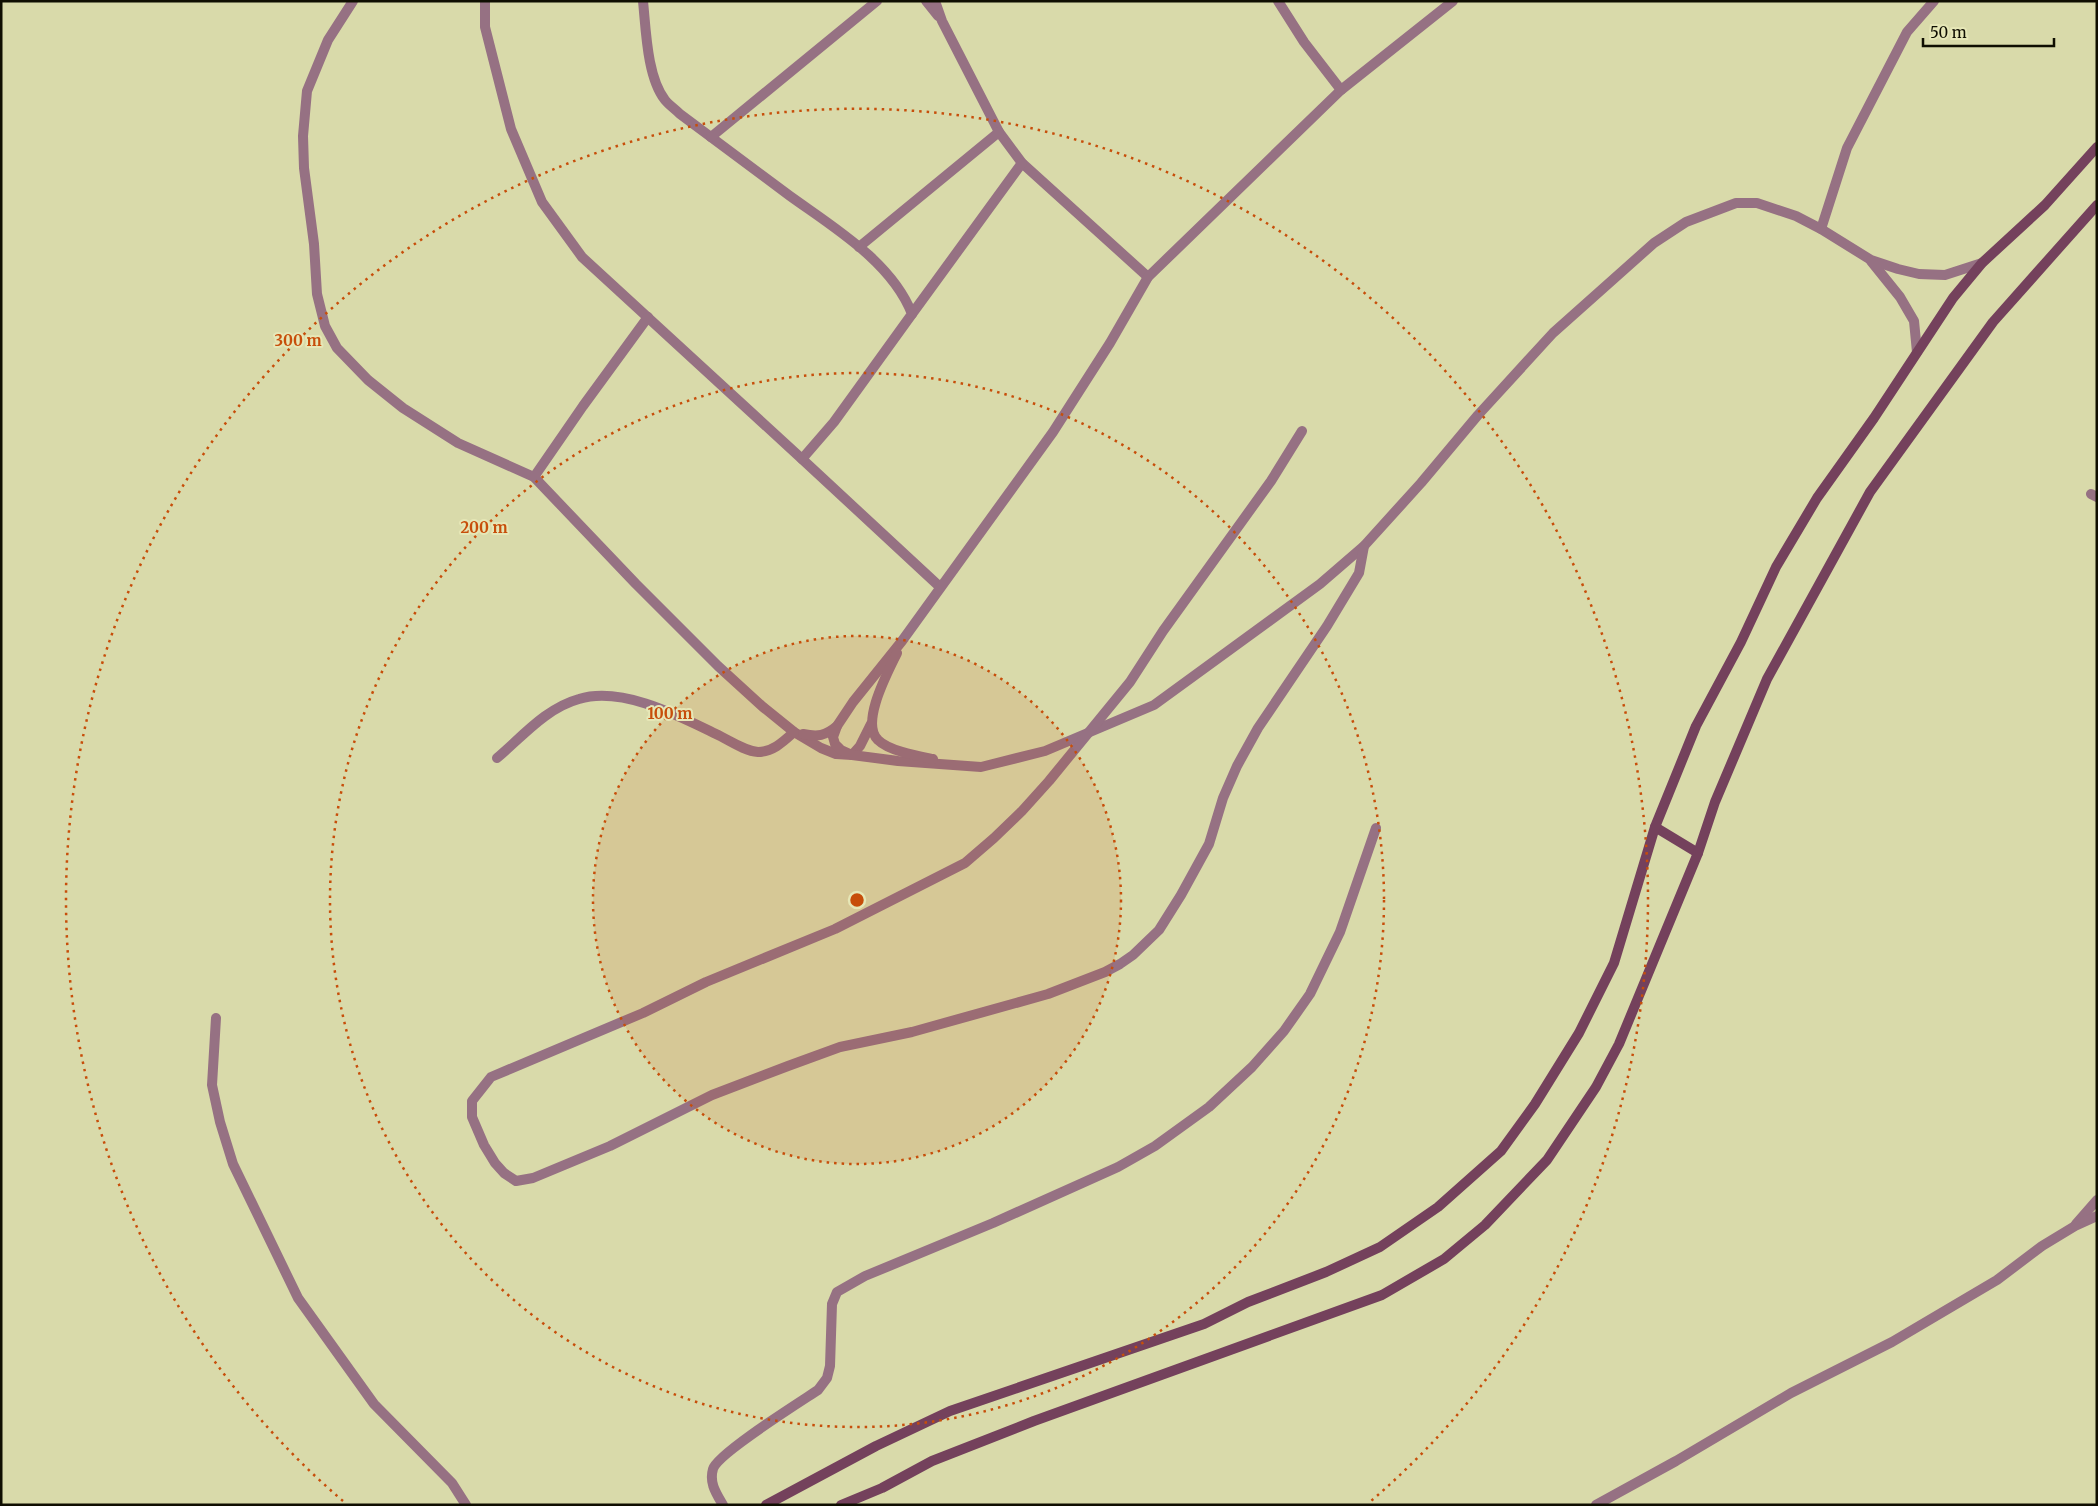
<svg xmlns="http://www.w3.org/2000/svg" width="2098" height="1506" font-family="Merriweather,serif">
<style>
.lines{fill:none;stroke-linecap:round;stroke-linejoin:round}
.lane{stroke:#967183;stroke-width:10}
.street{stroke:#967183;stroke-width:10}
.secondary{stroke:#74415c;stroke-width:10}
.ring{fill:none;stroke:#c74e0a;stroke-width:2.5;stroke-dasharray:2.5 5}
.centre{fill:#c74e0a;stroke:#e6e7b7;stroke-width:2.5}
.ring-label{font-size:15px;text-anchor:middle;font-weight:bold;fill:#c74e0a;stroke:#e6e7b7;stroke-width:4;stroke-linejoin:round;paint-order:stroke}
</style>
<rect width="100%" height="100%" fill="#d9daaa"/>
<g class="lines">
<!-- lane -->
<path class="lane" d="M723,1505c-7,-12 -14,-22 -10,-36 4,-15 87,-67 105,-79l9,-12 3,-12 2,-62 5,-12 28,-16 128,-53 125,-56 37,-21 54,-39 43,-40 32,-36 26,-37 30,-62 36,-104"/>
<!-- street -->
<g class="street">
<path d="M353,1l-25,39 -21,51 -4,45 1,32 10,76 3,50 8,32 12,22 31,32 35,28 55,35 76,34 102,107 82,82 45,41 31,25 27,16 15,6 16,1 8,-9 11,-22"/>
<path d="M485,1v26l26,102 31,73 40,55 220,202 138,128"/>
<path d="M643,1c3,29 4,76 22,99 4,5 10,9 15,14 36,27 73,54 110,82 43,31 102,66 122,118l-78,108 -32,37"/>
<path d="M926,1l12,15"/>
<path d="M935,1l7,20 57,111 23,31 126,114"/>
<path d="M1278,1l26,41 37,48"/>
<path d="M1453,1l-112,89 -193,187 -38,66 -57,89 -151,209 -49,61 -16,24 -4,11 2,7 6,6 11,5 46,6 83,6 64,-16 109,-46 166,-121 44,-38 57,-63 57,-68 75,-82 101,-90 32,-21 50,-19h21l39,13 25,13 50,31 27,9 21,5 26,1 37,-12"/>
<path d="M711,137l166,-136"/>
<path d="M1821,229l26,-81 60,-116 27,-31"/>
<path d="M859,247l140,-115"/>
<path d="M1871,261l29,36 14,24 3,31"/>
<path d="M912,314l110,-151"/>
<path d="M1302,431l-31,50 -108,150 -33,51 -81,99 -27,30 -28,27 -29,25 -130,66 -129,53 -63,31 -152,64 -19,24v16l12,28 11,18 9,10 12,8 17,-3 77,-32 102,-51 76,-29 52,-19 72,-15 136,-38 57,-22 15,-8 13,-9 26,-25 22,-35 28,-51 14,-46 14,-32 21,-38 69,-102 32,-53 5,-27"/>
<path d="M534,477l49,-71 65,-89"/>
<path d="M2091,494l6,3"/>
<path d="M897,653c-9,19 -37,70 -19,87 11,11 40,16 55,19"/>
<path d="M803,734c15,3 22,2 34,-8"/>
<path d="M497,758c25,-21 49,-50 82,-59 43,-13 100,17 137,35 13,6 28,17 42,18 15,0 26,-11 36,-20"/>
<path d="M216,1018l-4,67 8,37 13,42 65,134 76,106 78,79 14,22"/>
<path d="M2076,1224l21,-24"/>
<path d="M1596,1505l80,-44 115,-68 101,-51 105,-62 45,-34 33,-20 22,-10"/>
</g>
<!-- secondary -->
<g class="secondary">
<path d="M1655,827l43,26"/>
<path d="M766,1505l110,-59 74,-35 254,-87 44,-22 78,-30 54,-25 58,-40 63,-56 34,-47 44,-71 35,-70 41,-136 41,-101 45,-84 35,-75 41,-69 57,-80 79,-120 29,-35 63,-58 52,-58"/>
<path d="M841,1505l41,-17 50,-27 102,-40 348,-126 62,-36 41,-34 62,-65 49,-73 23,-43 79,-191 17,-51 52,-123 103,-187 123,-170 104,-117"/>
</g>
</g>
<!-- distance rings -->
<circle cx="857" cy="900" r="264" fill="#c74e0a" fill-opacity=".12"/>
<g class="ring">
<circle cx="857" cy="900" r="264"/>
<circle cx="857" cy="900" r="527"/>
<path d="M343 1501A791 791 0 1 1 1371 1501"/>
</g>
<circle cx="857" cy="900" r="8" class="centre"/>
<g class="ring-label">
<text x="298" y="346">300 m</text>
<text x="484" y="533">200 m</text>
<text x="670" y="719">100 m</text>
</g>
<!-- border -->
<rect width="2098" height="1506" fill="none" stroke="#0f0e01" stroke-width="5"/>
<!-- scale -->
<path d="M1923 38v8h131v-8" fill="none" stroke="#0f0e01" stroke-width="2.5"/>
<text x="1930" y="38" font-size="15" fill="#0f0e01" stroke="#e6e7b7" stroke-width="4" paint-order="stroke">50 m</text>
</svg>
